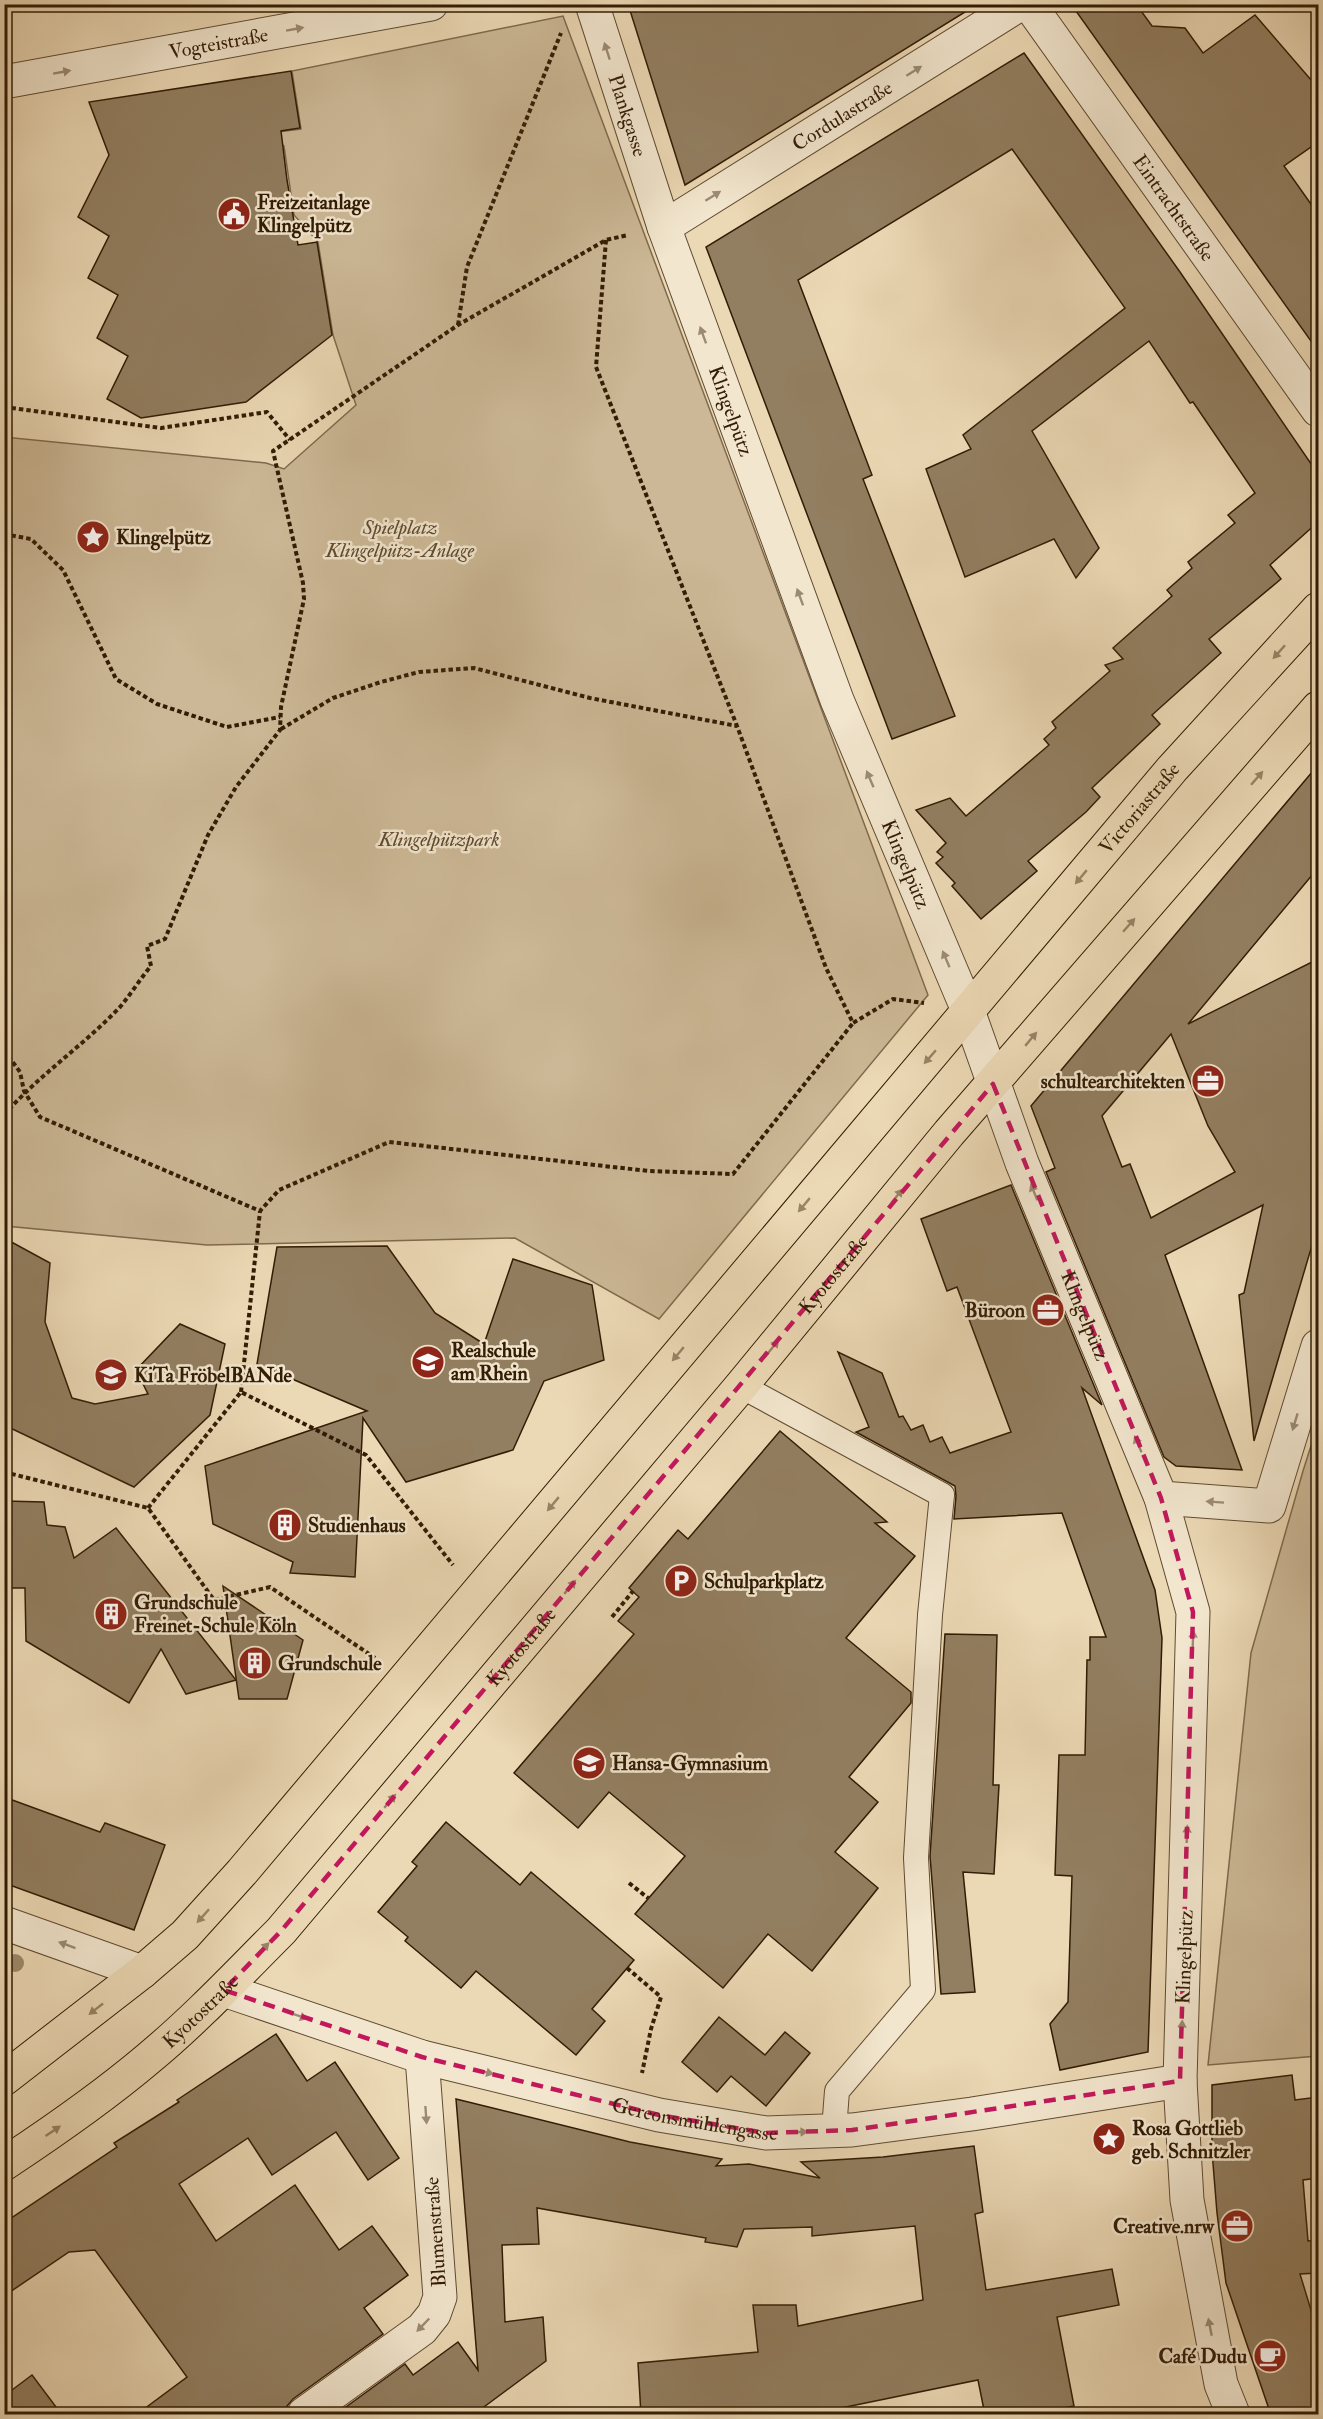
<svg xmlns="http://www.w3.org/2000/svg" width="1323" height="2419" font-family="'IM FELL Double Pica',serif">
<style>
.green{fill:#ccb896;stroke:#7f6a4e;stroke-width:1.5}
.building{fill:#927e60;stroke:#321c05;stroke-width:1.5;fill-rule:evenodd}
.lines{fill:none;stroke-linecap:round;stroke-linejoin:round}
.lane-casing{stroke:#604b31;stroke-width:26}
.street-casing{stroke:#604b31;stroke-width:35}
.primary-casing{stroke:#321c05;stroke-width:35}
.path{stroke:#321c05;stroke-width:4;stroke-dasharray:4.5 3;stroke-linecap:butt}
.lane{stroke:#f2e6ce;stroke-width:24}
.street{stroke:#f2e6ce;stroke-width:33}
.primary{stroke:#ebd8b4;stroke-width:33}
.tree{fill:#9f8a6b}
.oneway{fill:#9c8b74}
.oneway2{fill:#988365}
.marked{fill:none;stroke:#c2185b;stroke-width:4.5;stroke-dasharray:12 8;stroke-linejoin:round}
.labels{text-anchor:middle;stroke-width:5;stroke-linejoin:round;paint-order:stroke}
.street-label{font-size:20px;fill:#321c05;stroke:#f2e6ce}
.poi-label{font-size:20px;font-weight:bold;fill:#321c05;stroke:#f2e6ce;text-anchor:start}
.park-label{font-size:20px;font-style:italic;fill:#604b30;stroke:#f2e6ce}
</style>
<rect width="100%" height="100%" fill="#ebd8b4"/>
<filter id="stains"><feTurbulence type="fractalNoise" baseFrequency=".00333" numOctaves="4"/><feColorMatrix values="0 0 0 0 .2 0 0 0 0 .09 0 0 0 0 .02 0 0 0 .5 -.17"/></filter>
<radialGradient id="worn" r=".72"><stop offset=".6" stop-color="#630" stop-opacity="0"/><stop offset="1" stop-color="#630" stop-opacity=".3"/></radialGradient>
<!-- green -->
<g class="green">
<path d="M563,16l365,979 -269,324 -144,-81 -308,7 -202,-19 -1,-789 262,26 18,6 72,-64 -23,-70 -15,-93 -24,-27 -10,-69 -5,-3 -2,-11 24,-3 -9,-58z"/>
<path d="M1318,1424v632l-110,9 43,-412 52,-182z"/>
</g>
<!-- building -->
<g class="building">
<path d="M628,4h350l-293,181z"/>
<path d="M1071,4h65l16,22 33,2 18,25 52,-38 63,73v54l-34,24 34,48v137z"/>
<path d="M1024,53l156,219 138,202v48l-48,43 11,14 -72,60 12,14 -69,62 8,9 -68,64 8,9 -14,15 -58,49 9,10 -56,48 -29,-33 3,-3 -19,-20 7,-6 -6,-5 9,-9 -30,-33 34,-12 16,18 83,-71 -5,-6 12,-11 -4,-6 58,-51 -5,-6 18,-6 -10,-11 59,-52 -5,-6 25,-22 -4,-6 47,-39 -7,-8 27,-22 -62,-91 -3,1 -41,-62 -117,90 67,117 -23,30 -22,-39 -89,38 -39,-108 45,-20 -8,-14 162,-127 -113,-159 -214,131 74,195 -9,4 92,237 -63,23 -186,-492z"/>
<path d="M291,71l9,57 -19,3 6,49 11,65 19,-3 15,93 -86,67 -105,16 -34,-19 21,-43 -31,-18 21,-43 -30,-17 21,-42 -31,-19 31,-62 -20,-53z"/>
<path d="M1318,765v103l-130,156 130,-65v266l-64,216 -15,-146 5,-2 19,-88 -98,50 77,215 -66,-4 -12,-9 -118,-285 9,-4 -24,-62zM1171,1034l37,92 27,46 -84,46 -21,-54 -8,3 -20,-51z"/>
<path d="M1011,1185l91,220 -20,-17 73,202 7,48 -14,414 -88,18 -10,-46 18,-22 4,-126 -17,-1 4,-120h26l2,-95h3v-23h16l-44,-124 -108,6 2,-23 -1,-10 -99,-54 13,-5 -31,-75 44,21 17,44 4,-1 8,14 12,-5 7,17 12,-5 8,16 61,-21 -54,-145 -10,4 -26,-72z"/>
<path d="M4,1238l46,25 -5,59 27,76 23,6 53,-10 -12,-24 44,-46 45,20 -15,71 -76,72 -130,-62z"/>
<path d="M387,1246l48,67 49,31 29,-85 79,26 12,75 -60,21 -31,69 -107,32 -43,-64 -8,159 -65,-4 3,-11 -80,-38 -8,-58 162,-55 -110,-47 20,-117z"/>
<path d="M780,1431l107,91 -12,1 40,33 -69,82 65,54v11l-62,74 29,25 -43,50 43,36 -66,83 -44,-37 -45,54 -88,-74 50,-58 -76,-64 -31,36 -64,-55 120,-139 -16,-13 21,-24 -10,-9 49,-58 10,9z"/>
<path d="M4,1501l40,1 3,23 18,2 9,31 42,-30 120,152 -50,14 -25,-45 -32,54 -103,-62 -1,-53h-15l-1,-18h-5z"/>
<path d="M223,1586l80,54 -16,59h-48z"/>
<path d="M945,1634l52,1 -4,150h6l-5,89 -31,-2 12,120 -34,2 -11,-138z"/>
<path d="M4,1797l96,35 5,-9 60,22 -31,85 -130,-47z"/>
<path d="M446,1822l74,63 11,-13 103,88 -42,49 13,12 -29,34 -100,-84 -15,17 -56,-47 3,-4 -30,-25 39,-46 -5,-4z"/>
<path d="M719,2017l46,38 20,-23 25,21 -44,53 -35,-30 -14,16 -35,-30z"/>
<path d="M276,2034l31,47 28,-19 64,96 -31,22 -32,-48 -64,43 -24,-37 -69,46 37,57 79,-56 44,65 33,-24 36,49 -44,33 19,26 -90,65 -6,7 -2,9h-149l51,-38 -92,-127 -26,2 -65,44v-73l113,-76 -3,-4 65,-41 -2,-2z"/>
<path d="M1292,2075l3,25 23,-3v81l-15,2 5,61 10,-1v33l-18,1 18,59v82h-47l-45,-132 -9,-70 -5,-62v-66z"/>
<path d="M456,2099l174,43 92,17 -6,7 33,-2 71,14 -19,-16 82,-5 91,-11 9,66 -8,2 11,76 126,-21 7,36 -62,12 17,89 -17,3 1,6h-73l-7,-35 -171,35h-166l-3,-52 120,-11 -5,-47h43l2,21 125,-26 -8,-74 -103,10v-9l-68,2 -7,18 -32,-5 1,-4 -169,-30 2,36 -37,1 3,77 38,-5 3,44 -73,54h-138l70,-51 8,11 45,-33 20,28z"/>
<path d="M32,2375l30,40h-58v-19z"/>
</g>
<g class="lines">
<!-- lane casing -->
<g class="lane-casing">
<path id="lane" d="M741,1386l201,109 -12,120 -14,243 7,132 -86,101 -3,39"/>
</g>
<!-- street casing -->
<g class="street-casing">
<g id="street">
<path id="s1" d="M592,4l72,223 173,473 130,308 55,155 139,335 32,114 -13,469 7,119 34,184 12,30"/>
<path id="s2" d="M1029,4l289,406"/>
<path id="s3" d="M4,82l427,-78"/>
<path id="s4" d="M664,227l356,-223"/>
<path d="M1161,1498l108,8 49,-160"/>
<path d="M4,1923l138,49"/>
<path id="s5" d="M224,1990l198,67 237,58 107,18 86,-3 120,-16 208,-33"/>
<path d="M304,2414l118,-85 12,-15 6,-17 -18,-240"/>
</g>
</g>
<!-- primary casing -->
<g class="primary-casing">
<g id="primary">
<path id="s6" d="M4,2079l138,-107 43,-37 57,-63 930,-1103 146,-160"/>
<path id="s7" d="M4,2164c50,-33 99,-67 145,-106 47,-39 89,-84 132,-127l460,-545 208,-253 369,-425"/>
</g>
</g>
<!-- path -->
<g class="path">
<path d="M606,240l-10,127 141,359 89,242 27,55 40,-24 31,4"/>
<path d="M458,325l9,-58 94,-234"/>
<path d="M4,407l157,21 106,-16 23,28"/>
<path d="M4,534l27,5 32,31 53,109 41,25 70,23 53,-10"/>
<path d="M281,729l52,-31 48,-16 38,-10 55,-4 116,30 147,28"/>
<path d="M4,1050l16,22 4,19 16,26 220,94 19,-21 110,-48 260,29 84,3 120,-151"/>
<path d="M4,1115c35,-40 80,-70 116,-108 11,-13 20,-28 31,-41l-4,-20 18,-7 43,-104 28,-48 44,-57 1,-23 23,-108 -1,-16 -30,-132 185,-126 148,-85 22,-5"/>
<path d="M241,1392l19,-181"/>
<path d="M4,1472l144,36 66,92 56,-13 105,71"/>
<path d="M148,1508l93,-116 125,63 87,110"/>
<path d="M612,1617l21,-26"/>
<path d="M629,1883l19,15"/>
<path d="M627,1968l34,29 -10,32 -9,44"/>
</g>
<!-- lane -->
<use href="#lane" class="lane"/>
<!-- street -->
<use href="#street" class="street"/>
<!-- primary -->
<use href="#primary" class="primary"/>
</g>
<!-- trees -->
<circle class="tree" cx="15" cy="1963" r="9"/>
<!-- one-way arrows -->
<defs><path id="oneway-solid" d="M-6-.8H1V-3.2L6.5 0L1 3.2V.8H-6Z" transform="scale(1.5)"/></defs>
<g class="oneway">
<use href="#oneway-solid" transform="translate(295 29) rotate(-10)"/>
<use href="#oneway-solid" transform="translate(607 51) rotate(-108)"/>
<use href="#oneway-solid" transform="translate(914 71) rotate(-32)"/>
<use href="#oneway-solid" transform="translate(62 72) rotate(-10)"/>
<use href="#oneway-solid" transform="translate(713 196) rotate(-32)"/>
<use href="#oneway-solid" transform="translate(703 335) rotate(-110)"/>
<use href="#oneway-solid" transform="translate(800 597) rotate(-110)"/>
<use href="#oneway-solid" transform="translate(870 779) rotate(-113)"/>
<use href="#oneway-solid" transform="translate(946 959) rotate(-113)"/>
<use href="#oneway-solid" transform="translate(1034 1192) rotate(-112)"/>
<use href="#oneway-solid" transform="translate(1295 1422) rotate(107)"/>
<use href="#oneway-solid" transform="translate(1138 1444) rotate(-113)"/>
<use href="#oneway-solid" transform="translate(1215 1502) rotate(-176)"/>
<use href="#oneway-solid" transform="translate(1193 1639) rotate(-88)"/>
<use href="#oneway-solid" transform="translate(1187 1834) rotate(-88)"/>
<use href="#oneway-solid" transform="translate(67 1945) rotate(-160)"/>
<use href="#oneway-solid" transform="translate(299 2016) rotate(19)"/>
<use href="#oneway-solid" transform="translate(1182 2029) rotate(-88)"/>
<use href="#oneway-solid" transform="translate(485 2072) rotate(14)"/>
<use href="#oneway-solid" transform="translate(426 2115) rotate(86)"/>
<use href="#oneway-solid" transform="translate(799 2132) rotate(-2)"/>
<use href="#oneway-solid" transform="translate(423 2325) rotate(134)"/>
<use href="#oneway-solid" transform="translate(1210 2327) rotate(-101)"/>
</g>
<g class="oneway2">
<use href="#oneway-solid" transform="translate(1279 652) rotate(132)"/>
<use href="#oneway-solid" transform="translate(1257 778) rotate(-49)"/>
<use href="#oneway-solid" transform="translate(1081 877) rotate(130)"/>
<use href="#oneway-solid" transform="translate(1129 925) rotate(-49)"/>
<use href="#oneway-solid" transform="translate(1031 1039) rotate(-50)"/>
<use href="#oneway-solid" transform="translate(930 1057) rotate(131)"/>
<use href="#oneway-solid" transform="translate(897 1196) rotate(-51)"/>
<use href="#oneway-solid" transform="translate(804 1205) rotate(130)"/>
<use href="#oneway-solid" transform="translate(773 1347) rotate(-51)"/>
<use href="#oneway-solid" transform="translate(678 1354) rotate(130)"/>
<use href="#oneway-solid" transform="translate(553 1504) rotate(130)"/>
<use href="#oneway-solid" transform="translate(570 1587) rotate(-50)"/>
<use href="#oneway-solid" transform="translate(390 1801) rotate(-50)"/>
<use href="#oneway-solid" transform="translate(203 1916) rotate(132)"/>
<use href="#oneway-solid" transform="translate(263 1949) rotate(-46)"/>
<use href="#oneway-solid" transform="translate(96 2009) rotate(142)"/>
<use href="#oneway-solid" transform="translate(53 2131) rotate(-34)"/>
</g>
<!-- marked area -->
<path class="marked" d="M993,1084l168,414 32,114 -13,469 -328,49 -86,3 -107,-18 -237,-58 -198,-67 57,-59z"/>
<!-- icons -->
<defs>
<g id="civic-disc" transform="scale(1.725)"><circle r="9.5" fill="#8f2418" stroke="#f2e6ce"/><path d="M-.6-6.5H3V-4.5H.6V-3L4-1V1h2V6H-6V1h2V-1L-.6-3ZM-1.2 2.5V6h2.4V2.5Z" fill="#fff"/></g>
<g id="sight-disc" transform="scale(1.725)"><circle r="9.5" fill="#8f2418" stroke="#f2e6ce"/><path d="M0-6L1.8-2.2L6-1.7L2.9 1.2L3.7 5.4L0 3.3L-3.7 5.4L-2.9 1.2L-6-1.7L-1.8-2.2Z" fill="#fff"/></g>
<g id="office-disc" transform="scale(1.725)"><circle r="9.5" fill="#8f2418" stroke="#f2e6ce"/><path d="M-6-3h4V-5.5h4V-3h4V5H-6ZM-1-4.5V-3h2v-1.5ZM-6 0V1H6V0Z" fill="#fff"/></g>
<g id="school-disc" transform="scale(1.725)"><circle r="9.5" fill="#8f2418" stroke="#f2e6ce"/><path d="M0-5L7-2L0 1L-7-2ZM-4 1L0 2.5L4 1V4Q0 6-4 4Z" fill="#fff"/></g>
<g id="building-disc" transform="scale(1.725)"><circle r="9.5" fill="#8f2418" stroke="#f2e6ce"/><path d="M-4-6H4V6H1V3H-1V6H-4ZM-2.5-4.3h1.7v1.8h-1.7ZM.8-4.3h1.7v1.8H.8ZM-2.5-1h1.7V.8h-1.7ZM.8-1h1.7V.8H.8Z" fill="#fff"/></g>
<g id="parking-disc" transform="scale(1.725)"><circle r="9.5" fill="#8f2418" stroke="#f2e6ce"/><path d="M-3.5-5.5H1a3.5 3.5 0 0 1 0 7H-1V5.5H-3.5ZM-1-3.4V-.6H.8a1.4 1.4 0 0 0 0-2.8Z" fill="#fff"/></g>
<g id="cafe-disc" transform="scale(1.725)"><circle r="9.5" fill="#8f2418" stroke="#f2e6ce"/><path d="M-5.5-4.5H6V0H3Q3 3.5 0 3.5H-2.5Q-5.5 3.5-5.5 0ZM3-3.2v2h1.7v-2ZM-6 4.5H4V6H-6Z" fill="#fff"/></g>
</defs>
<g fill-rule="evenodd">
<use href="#civic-disc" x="234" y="214"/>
<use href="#sight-disc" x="93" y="537"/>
<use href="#office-disc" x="1208" y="1081"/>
<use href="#office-disc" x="1048" y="1310"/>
<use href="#school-disc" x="428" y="1362"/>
<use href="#school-disc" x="111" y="1375"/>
<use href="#building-disc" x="285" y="1525"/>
<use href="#parking-disc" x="681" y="1581"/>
<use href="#building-disc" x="111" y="1614"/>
<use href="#building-disc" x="255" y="1663"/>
<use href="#school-disc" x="589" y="1763"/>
<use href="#sight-disc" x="1109" y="2139"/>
<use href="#office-disc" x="1237" y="2226"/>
<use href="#cafe-disc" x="1270" y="2356"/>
</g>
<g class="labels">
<!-- street labels -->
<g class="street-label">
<text dy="7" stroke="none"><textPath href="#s3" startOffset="218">Vogteistraße</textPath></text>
<text dy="7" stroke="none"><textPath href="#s1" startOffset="117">Plankgasse</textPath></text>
<text dy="7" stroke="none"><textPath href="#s4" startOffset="210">Cordulastraße</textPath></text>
<text dy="7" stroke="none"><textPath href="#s2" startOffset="250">Eintrachtstraße</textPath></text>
<text dy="7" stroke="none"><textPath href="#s1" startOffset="430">Klingelpütz</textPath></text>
<text dy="7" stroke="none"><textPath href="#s6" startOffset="1708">Victoriastraße</textPath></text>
<text dy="7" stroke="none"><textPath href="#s1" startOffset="916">Klingelpütz</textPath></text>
<text dy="7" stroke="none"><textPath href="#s7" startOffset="1221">Kyotostraße</textPath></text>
<text dy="7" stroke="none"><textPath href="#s1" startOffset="1402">Klingelpütz</textPath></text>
<text dy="7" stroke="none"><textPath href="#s7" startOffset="735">Kyotostraße</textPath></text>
<text transform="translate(1184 1957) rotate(-88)" y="7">Klingelpütz</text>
<text dy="7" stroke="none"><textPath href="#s7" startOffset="249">Kyotostraße</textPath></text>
<text dy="7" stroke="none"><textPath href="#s5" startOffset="489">Gereonsmühlengasse</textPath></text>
<text transform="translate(435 2232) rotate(-94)" y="7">Blumenstraße</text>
</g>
<!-- poi labels -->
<g class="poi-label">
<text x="257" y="209">Freizeitanlage<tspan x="257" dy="23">Klingelpütz</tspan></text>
<text x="116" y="544">Klingelpütz</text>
<text x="1185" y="1088" text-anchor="end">schultearchitekten</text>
<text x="1025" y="1317" text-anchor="end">Büroon</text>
<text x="451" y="1357">Realschule<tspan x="451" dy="23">am Rhein</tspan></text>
<text x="134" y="1382">KiTa FröbelBANde</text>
<text x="308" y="1532">Studienhaus</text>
<text x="704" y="1588">Schulparkplatz</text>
<text x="134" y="1609">Grundschule<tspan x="134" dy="23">Freinet-Schule Köln</tspan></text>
<text x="278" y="1670">Grundschule</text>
<text x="612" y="1770">Hansa-Gymnasium</text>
<text x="1132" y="2135">Rosa Gottlieb<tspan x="1132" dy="23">geb. Schnitzler</tspan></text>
<text x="1214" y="2233" text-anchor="end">Creative.nrw</text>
<text x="1247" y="2363" text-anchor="end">Café Dudu</text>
</g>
<!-- park labels -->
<g class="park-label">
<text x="400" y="534">Spielplatz<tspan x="400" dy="23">Klingelpütz-Anlage</tspan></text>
<text x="439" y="846">Klingelpützpark</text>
</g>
</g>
<!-- margin -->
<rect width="1323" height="2419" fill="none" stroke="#ebd8b4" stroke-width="24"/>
<rect x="6" y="6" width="1311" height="2407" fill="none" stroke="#321c05" stroke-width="3"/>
<rect x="12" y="12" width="1299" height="2395" fill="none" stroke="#321c05" stroke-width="1.5"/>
<rect width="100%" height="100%" filter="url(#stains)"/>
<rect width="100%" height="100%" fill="url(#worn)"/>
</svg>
